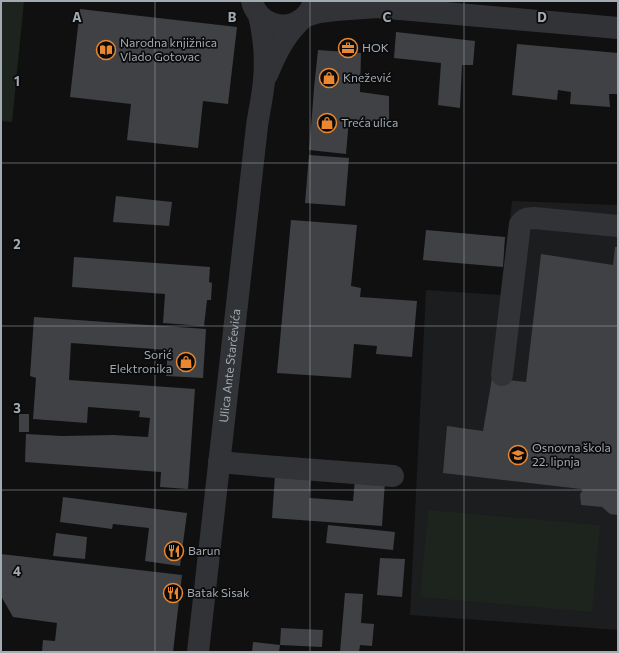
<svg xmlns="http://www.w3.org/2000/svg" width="619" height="653" font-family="Commissioner,sans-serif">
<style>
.built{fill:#1c1d1e}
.green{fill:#1d241d}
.building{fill:#3f4144}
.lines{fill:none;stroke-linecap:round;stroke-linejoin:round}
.minor{stroke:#313336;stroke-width:22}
.grid{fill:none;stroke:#a2aab2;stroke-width:1;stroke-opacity:0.55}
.labels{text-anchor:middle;stroke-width:3.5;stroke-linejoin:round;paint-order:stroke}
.poi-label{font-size:12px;fill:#a2aab2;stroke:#0b0b0c;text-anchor:start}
.street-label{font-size:12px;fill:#a2aab2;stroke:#0b0b0c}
.grid-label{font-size:13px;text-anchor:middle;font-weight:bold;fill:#a2aab2;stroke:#0b0b0c;stroke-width:3.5;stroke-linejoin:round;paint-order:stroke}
</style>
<rect width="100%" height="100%" fill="#101011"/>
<!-- built -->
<path class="built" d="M512,201l106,4v425l-208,-15 16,-325 76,5z"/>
<!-- green -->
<g class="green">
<path d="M1,1h23l-12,121 -11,-1z"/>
<path d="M428,510l172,15 -8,87 -172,-15z"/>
</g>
<!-- building -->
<g class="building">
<path d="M80,9l157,18 -9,77 -25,-3 -5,47 -71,-8 4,-36 -61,-7z"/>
<path d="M396,32l79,9 -2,24h-11l-2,43 -22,-3 3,-42 -47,-5z"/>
<path d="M517,44l101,9v41h-9l1,13 -40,-3 1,-12 -13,-2 -1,10 -45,-5z"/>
<path d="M318,50l43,3 -1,39 29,4v27l-40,-4 -3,35 -37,-4 3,-35 2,-27z"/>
<path d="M309,155l40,3 -4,48 -40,-3z"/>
<path d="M116,196l56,6 -3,24 -56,-4z"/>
<path d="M291,220l66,5 -6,61 10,2 -1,9 57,4 -5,56 -36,-3 1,-8 -23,-2 -3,34 -74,-5z"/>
<path d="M426,230l79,7 -2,30 -80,-7z"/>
<path d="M615,247h3v268l-8,-1 -8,-7 -21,-2 -1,-11 3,-4 -2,-1 -138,-16 4,-47 36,5 9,-53 34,4 15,-128 72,11z"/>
<path d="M74,257l136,10 -1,15 3,1 -1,17h-4l-3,26 -41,-3 2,-29 -93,-7z"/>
<path d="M34,317l172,12 -3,49 -37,-2 2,-26 -97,-7 -2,37 126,9 -7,100 -28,-2 1,-15 -136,-10 1,-28 36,2 51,-1 35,2 2,-19 -11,-1 1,-6 -52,-4 -1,16 -54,-4 3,-41 -6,-2z"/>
<rect x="19" y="414" width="10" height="18"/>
<path d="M275,475l36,3 -2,20 44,3 2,-22 30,2 -3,45 -110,-8z"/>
<path d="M63,497l124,16 -7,53 -35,-5 4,-33 -36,-4 -1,5 -52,-7z"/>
<path d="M328,525l67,7 -2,18 -67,-7z"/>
<path d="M56,533l31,4 -2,22 -32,-3z"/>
<path d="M1,554l181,21 -9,77h-131l1,-12 12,1 2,-18 -44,-6 -12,-21z"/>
<path d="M380,558l25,1 -3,38 -25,-2z"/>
<path d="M345,593l18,1 -2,29 13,1 -2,22 -12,-1 -1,7h-19z"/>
<path d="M281,628l42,2 -1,17 -42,-2 -1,7h-27l1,-10 27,3z"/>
</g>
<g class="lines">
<!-- minor -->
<g class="minor">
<path d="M252,1c5,22 32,32 50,18 5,-4 9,-9 11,-15"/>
<path d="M306,16l13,-4 17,-2 41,-3 241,21"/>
<path d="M267,75c8,-19 16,-37 31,-52"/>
<path d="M502,375l18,-151c4,-5 7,-6 14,-6l84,8"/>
<path d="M219,462l45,4 129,10"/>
<path id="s1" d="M198,652l59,-526c2,-15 6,-31 7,-46 2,-21 0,-44 -5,-65"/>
</g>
</g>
<!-- grid -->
<path class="grid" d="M155,1v651M310,1v651M464,1v651M1,163h617M1,326h617M1,490h617"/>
<!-- icons -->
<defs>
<g id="office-ring" transform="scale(1)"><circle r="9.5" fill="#0b0b0c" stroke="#eb872f" stroke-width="1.5"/><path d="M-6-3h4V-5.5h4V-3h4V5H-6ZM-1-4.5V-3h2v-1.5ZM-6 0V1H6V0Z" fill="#eb872f"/></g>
<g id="library-ring" transform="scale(1)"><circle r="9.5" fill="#0b0b0c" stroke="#eb872f" stroke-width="1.5"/><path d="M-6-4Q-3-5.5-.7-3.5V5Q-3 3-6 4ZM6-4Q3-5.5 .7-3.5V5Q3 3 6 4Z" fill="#eb872f"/></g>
<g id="shop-ring" transform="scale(1)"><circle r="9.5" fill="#0b0b0c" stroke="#eb872f" stroke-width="1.5"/><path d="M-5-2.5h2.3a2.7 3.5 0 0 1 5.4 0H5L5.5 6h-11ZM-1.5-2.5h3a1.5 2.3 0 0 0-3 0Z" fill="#eb872f"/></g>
<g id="school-ring" transform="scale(1)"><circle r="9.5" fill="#0b0b0c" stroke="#eb872f" stroke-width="1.5"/><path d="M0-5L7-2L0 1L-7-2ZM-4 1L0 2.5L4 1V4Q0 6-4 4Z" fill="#eb872f"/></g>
<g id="restaurant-ring" transform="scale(1)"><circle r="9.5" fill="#0b0b0c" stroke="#eb872f" stroke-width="1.5"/><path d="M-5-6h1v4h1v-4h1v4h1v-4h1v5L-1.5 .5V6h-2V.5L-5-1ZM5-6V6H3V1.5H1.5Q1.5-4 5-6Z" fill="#eb872f"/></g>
</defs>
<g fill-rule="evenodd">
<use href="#office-ring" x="348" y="48"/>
<use href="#library-ring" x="106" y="50"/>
<use href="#shop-ring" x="329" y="78"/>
<use href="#shop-ring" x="327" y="123"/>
<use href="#shop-ring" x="186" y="362"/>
<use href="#school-ring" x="518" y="455"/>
<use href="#restaurant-ring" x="174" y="551"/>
<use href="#restaurant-ring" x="173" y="593"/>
</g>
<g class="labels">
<!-- poi labels -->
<g class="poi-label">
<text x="120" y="47">Narodna knjižnica<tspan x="120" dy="14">Vlado Gotovac</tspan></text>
<text x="362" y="52">HOK</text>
<text x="343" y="82">Knežević</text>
<text x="341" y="127">Treća ulica</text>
<text x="172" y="359" text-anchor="end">Sorić<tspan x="172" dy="14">Elektronika</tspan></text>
<text x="532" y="452">Osnovna škola<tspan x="532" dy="14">22. lipnja</tspan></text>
<text x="188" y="555">Barun</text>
<text x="187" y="597">Batak Sisak</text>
</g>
<!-- street labels -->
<g class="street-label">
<text dy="4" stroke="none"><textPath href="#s1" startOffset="288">Ulica Ante Starčevića</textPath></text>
</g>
</g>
<g class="grid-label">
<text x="77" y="22">A</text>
<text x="232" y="22">B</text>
<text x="387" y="22">C</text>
<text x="542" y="22">D</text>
<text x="17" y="86">1</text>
<text x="17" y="249">2</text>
<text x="17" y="413">3</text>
<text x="17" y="576">4</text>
</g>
<!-- border -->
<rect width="619" height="653" fill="none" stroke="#a2aab2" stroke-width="4"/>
</svg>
